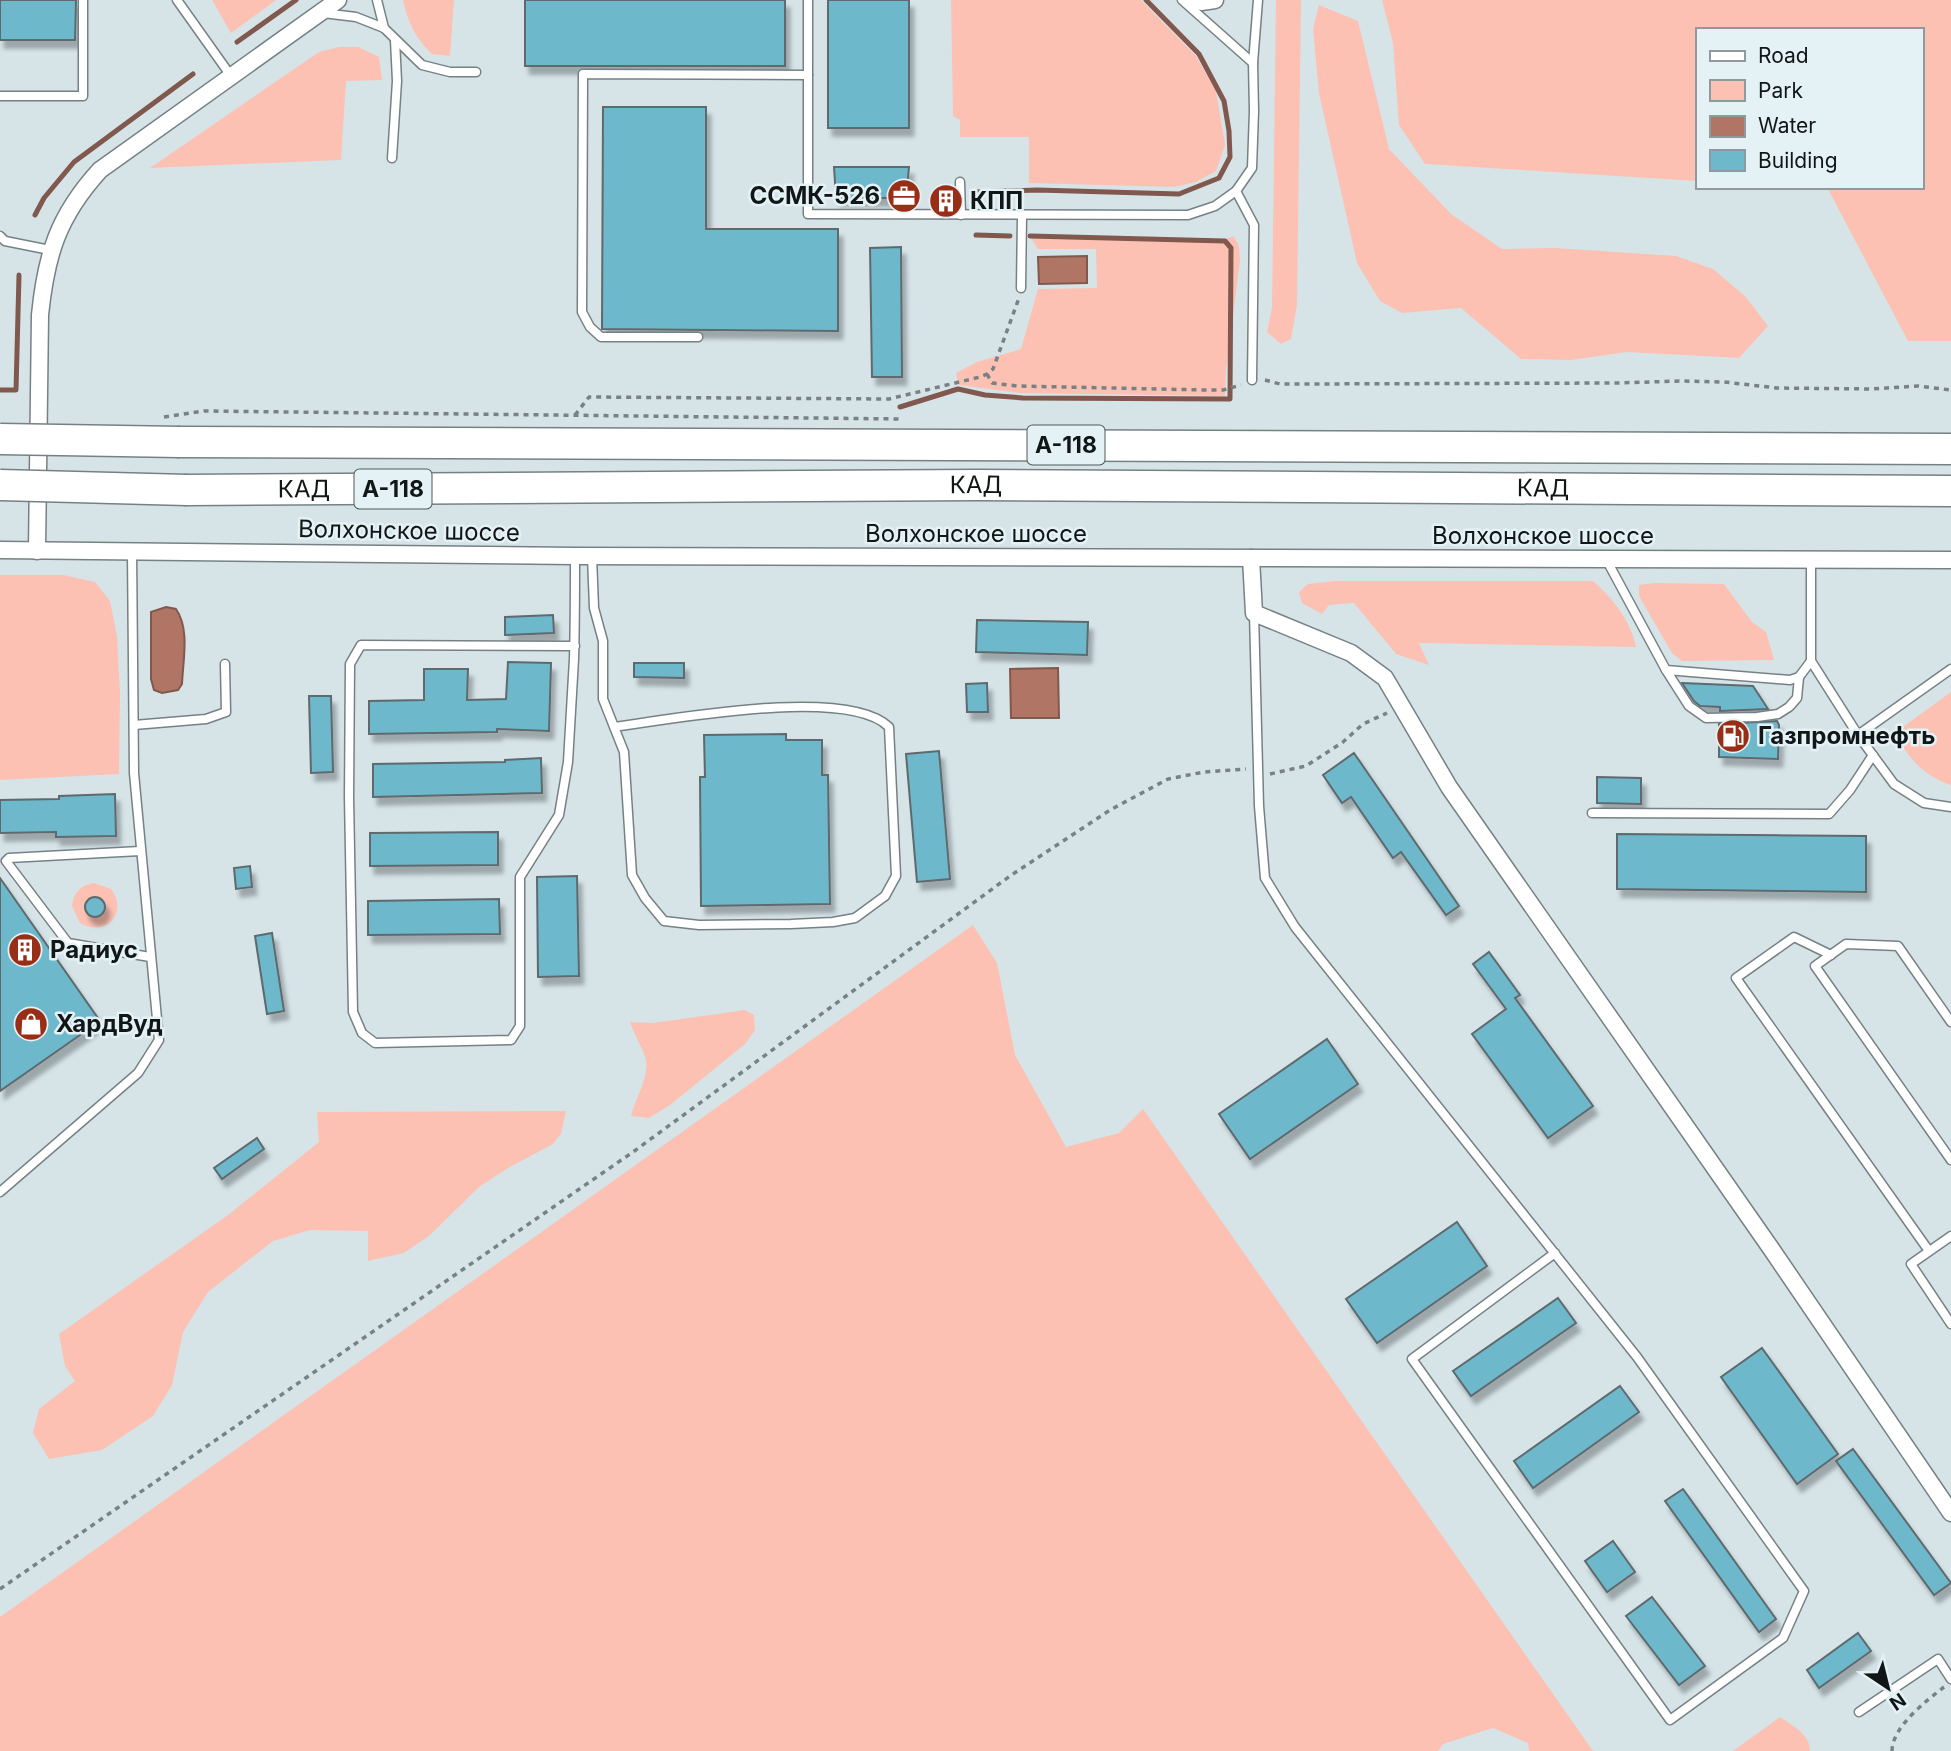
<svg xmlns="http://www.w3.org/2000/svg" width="1951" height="1751" font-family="Inter,sans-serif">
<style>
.green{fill:#fcc1b3}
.water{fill:#b17566;stroke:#81584e;stroke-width:2}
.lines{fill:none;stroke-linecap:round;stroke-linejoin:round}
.stream{stroke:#81584e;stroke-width:5}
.building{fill:#6eb8cc;stroke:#5e6a6e;stroke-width:2;filter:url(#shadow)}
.service-casing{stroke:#758185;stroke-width:11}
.minor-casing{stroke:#758185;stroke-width:19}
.motorway-casing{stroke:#758185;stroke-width:33}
.path{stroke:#788184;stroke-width:3.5;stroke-dasharray:5 5;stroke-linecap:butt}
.service{stroke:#fff;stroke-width:8}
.minor{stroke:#fff;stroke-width:16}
.motorway{stroke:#fff;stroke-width:30}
.motorway-bridge-casing{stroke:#758185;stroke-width:33;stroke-linecap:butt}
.motorway-bridge{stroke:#fff;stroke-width:30}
.labels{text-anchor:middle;stroke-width:5;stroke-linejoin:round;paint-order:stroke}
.shield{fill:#e4f1f5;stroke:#50585a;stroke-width:2}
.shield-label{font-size:23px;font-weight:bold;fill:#111617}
.poi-label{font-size:24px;font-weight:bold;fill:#111617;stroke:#e4f1f5;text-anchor:start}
.street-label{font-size:24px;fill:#111617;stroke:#e4f1f5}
</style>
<defs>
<filter id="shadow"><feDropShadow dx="4.5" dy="8" stdDeviation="2" flood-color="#0004"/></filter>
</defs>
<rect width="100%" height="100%" fill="#d6e4e8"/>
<!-- green -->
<g class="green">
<path d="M212,0h64l-45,33z"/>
<path d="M403,0h51l-4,56 -18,-2c-17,-16 -24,-32 -29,-54z"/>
<path d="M951,0h190l55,56 20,35 9,54 -9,26 -20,11 -22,5 -145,-4v-46h-69v-17l-7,-4z"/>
<path d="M1276,0h25l-4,305 -6,34 -10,5 -14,-12 5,-24z"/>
<path d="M1382,0h569v341h-43l-80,-152 -26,-2h119v-157h-224v151l-272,-17 -26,-39 -6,-82z"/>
<path d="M1319,5l39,16 31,128 62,65 51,35 53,-1 121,8 37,13 32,27 23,30 -29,32 -112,-6 -56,8 -50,-1 -60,-51 -59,5 -22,-12 -23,-38 -38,-170 -6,-64z"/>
<path d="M339,47h19l21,10 3,23 -36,1 -5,79 -191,8 169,-116z"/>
<path d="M1234,236l5,11 1,13 -14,110 -1,26 -206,-3 -60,-8 -3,-12 21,-11 44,-13 17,-60 59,-1 -1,-39h-58l-7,-11 194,1z"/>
<path d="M0,575h63l32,7 15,19 7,35 3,57 -1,81 -119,6z"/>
<path d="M1334,581h259c20,17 38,41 43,66l-217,-4 10,22 -33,-11 -42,-51 -25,2 -7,9 -20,-11 -3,-11 9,-8z"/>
<path d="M1654,583l70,1 28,38 14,10 8,28 -92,1 -10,-8 -33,-57v-11z"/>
<path d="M1951,692v93c-25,-7 -46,-29 -55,-53z"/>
<path d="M94,883l17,6c18,23 -5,49 -31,34l-8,-17c1,-13 9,-21 22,-23z"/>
<path d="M973,925l24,38 18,92 51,92 53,-14 24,-24 450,642h-64l-1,-8 -35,-15 -50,16 -5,7h-1438v-134z"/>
<path d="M745,1010l9,5 1,15 -10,14 -75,61 -21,13 -18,-2c4,-18 18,-37 15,-56 -3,-12 -12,-25 -16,-38l23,1z"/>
<path d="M566,1111l-5,23 -8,10 -45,24 -29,19 -49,48 -26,18 -36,8v-30l-58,-1 -37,11 -65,51 -25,40 -11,53 -19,31 -51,34 -53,9 -16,-26 6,-24 36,-28 -10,-15 -6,-32 169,-119 91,-73 -2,-30z"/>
<path d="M1780,1717c13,9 30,17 30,34h-77z"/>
</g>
<!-- water -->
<g class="water">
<path d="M1087,256v27l-48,1 -1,-27z"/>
<path d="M166,607l10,2c14,20 7,51 6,75l-4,6 -16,3 -8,-3 -3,-11v-67z"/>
<path d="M1058,668l1,50h-48l-1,-49z"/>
</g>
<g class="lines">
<!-- stream -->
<g class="stream">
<path d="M237,42l59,-42"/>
<path d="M976,192l61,-2 142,4 40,-16 11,-21 -1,-26 -5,-30 -25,-47 -53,-54"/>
<path d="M35,215l9,-17 30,-36 119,-88"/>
<path d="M976,235l34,1"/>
<path d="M0,390h16l3,-115"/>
<path d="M900,407l58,-18 27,6 38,3 207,1 1,-151 -6,-7 -195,-5"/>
</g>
</g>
<!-- building -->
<g class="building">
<path d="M0,0h76l-1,40h-75z"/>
<rect x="525" y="0" width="260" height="66"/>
<rect x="828" y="0" width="81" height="128"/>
<path d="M603,107h103v122h132v102l-236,-2z"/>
<path d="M834,167h75l-3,31h-70z"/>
<path d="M901,247l1,130h-30l-2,-129z"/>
<path d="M553,615l1,18 -49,2v-18z"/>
<path d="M977,620l111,2 -1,33 -111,-3z"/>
<path d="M508,662l43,1 -2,68 -52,-2v3l-128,2v-33l55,-1v-31h44l-1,31 39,-1z"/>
<path d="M634,663h50v15l-50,-1z"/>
<path d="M987,683l1,29h-21l-1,-28z"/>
<path d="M1682,683l71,3 15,23 -48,2v-4l-20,-1 -6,-5z"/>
<path d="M309,696h22l2,76 -22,1z"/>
<path d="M1777,721l2,4 -1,34 -59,-2v-33z"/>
<path d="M786,734v6h36v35h6l2,129 -129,2 -1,-129h5l-1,-42z"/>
<path d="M939,751l11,128 -33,3 -11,-128z"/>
<path d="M1354,753l105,153 -13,9 -45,-63 -8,6 -42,-61 -9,6 -19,-28z"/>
<path d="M541,758l1,35 -169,4v-33l132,-2v-2z"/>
<path d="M1597,777l44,1v26l-44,-1z"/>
<path d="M115,794l1,42 -60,1v-5l-56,1v-33l59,-1v-3z"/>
<path d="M498,832v33l-128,1v-33z"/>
<path d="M1617,834l249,2v56l-249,-3z"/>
<path d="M250,866l2,21 -16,2 -2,-21z"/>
<path d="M577,876l2,100 -41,1 -1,-100z"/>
<path d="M0,878l100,143 -100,70z"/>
<circle cx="95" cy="907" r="10"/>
<path d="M499,899l1,35 -132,1v-34z"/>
<path d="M272,933l12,78 -17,3 -12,-78z"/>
<path d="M1489,952l31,43 -5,3 78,108 -45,32 -76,-104 34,-25 -33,-45z"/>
<path d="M1327,1039l31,45 -108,75 -31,-45z"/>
<path d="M257,1138l7,11 -42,30 -8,-11z"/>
<path d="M1457,1222l30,44 -110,77 -31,-44z"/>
<path d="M1558,1298l18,25 -105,73 -18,-25z"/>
<path d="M1762,1348l76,106 -41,30 -76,-107z"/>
<path d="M1620,1386l19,26 -106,76 -19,-27z"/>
<path d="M1853,1449l98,134 -17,12 -98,-134z"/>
<path d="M1683,1489l93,130 -17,13 -94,-131z"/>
<path d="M1613,1541l22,31 -28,20 -22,-31z"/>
<path d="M1652,1597l53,69 -26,19 -53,-69z"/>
<path d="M1858,1633l13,18 -52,37 -12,-18z"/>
</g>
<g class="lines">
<!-- service casing -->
<g class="service-casing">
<g id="service">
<path d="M177,0l54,76"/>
<path d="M377,0l7,28"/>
<path d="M808,0v214l380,1 27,-9 21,-15 16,-23 2,-57 -1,-48 5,-63"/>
<path d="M1182,0l71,63"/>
<path d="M323,13l33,4 28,11 38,37 28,7h26"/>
<path d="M0,96h83v-96"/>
<path d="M392,158l5,-77 -2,-41"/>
<path d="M960,182l1,33"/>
<path d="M1236,191l18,34 -2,155"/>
<path d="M0,236l5,5 45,9"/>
<path d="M1021,288l1,-73"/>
<path d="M698,337h-97l-11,-10 -8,-15 1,-238 225,1"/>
<path d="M592,556l2,52 9,33v58l21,53 8,123 13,23 19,23 35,4 92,-1 42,-2 22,-4 30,-22 11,-20 -7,-149c-41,-41 -217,-8 -275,0"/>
<path d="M1606,559l60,111 124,10 9,-3 12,-16"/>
<path d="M1811,559v102l47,74 36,49 30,19 27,4"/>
<path d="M1254,613l5,193 6,72 30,49 342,430 167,234 -21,47 -113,82 -258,-361 143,-106"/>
<path d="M575,646l-214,-1 -11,19 -1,133 4,215 9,21 13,10 136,-3 9,-14v-149l39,-62 9,-53 6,-103c1,-34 1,-69 1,-103"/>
<path d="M1666,670l23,36 17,12 51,-1 21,-3 11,-7 8,-9 2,-21"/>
<path d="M134,725l72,-6 20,-7 -1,-48"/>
<path d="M1858,735l93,-66"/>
<path d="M1592,813l237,1 21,-24 23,-35"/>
<path d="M140,851l-131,7 -3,3 62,82 82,14"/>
<path d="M1831,955l-37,-18 -58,41 193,273"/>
<path d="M1951,1022l-53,-76 -52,-2 -31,22 136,194"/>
<path d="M0,1192l138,-119 21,-33 -25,-267 -2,-222"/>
<path d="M1951,1236l-40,28 40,60"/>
<path d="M1859,1712l79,-53 13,20"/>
</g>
</g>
<!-- minor casing -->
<g class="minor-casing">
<g id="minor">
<path d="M1191,0l10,2 14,-2"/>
<path d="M0,550l575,6 1376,4"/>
<path d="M37,551l3,-236c6,-60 18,-99 60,-145l238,-170"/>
<path d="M1251,558l3,55 97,40 34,25 64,109 323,463 179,263"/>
</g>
</g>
<!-- motorway casing -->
<g class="motorway-casing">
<g id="motorway">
<path d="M180,442l1771,7"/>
<path id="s1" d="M187,490l791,-5 973,6"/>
</g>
</g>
<!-- path -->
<g class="path">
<path d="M987,374l5,9 25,3 188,4h18l18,-5"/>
<path d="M1265,380l15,4h25l312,-1 64,-2 43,1 53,6 94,1 47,-3 33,4"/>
<path d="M575,415l14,-18 300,2 91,-22 7,-3 6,-5 26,-71"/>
<path d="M164,417l40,-6 696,8"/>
<path d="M1270,774l36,-8 37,-24 20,-18 24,-11"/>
<path d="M0,1589l633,-437 377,-276 100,-66 58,-31 36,-7 42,-3"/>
<path d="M1892,1751c0,-24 34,-50 52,-64"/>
</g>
<!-- service -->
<use href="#service" class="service"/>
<!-- minor -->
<use href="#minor" class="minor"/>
<!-- motorway -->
<use href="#motorway" class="motorway"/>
<!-- motorway-bridge casing -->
<g class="motorway-bridge-casing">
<g id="motorway-bridge">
<path d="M0,439l180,3"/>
<path d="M0,485l187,5"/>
</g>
</g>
<!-- motorway-bridge -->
<use href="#motorway-bridge" class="motorway-bridge"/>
</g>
<!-- icons -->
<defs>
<g id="office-disc" transform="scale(1.75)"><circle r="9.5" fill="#972e15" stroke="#e4f1f5"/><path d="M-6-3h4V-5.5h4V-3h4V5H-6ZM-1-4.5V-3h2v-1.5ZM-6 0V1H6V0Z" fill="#fff"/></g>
<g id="building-disc" transform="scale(1.75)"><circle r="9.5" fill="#972e15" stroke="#e4f1f5"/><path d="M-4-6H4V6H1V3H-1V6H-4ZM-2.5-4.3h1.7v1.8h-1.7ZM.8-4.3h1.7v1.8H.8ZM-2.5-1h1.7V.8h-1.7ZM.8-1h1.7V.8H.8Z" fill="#fff"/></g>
<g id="fuel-disc" transform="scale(1.75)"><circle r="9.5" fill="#972e15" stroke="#e4f1f5"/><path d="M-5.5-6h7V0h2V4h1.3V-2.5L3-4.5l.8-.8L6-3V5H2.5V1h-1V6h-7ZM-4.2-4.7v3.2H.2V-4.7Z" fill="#fff"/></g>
<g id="shop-disc" transform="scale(1.75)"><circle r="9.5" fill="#972e15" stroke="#e4f1f5"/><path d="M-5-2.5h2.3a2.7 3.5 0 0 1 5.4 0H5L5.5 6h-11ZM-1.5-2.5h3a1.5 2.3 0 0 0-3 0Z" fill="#fff"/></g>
</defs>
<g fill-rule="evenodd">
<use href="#office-disc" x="904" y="196"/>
<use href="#building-disc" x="946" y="201"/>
<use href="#fuel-disc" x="1733" y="736"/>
<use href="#building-disc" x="25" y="950"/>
<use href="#shop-disc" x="31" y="1024"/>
</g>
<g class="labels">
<!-- shield labels -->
<g class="shield">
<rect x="1027.5" y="425.5" width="77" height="39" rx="5"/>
<rect x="354.5" y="469.5" width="77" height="39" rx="5"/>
</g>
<g class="shield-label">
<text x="1066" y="453">А-118</text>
<text x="393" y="497">А-118</text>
</g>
<!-- poi labels -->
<g class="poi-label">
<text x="880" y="204" text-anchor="end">ССМК-526</text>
<text x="970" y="209">КПП</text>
<text x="1758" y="744">Газпромнефть</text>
<text x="50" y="958">Радиус</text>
<text x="56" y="1032">ХардВуд</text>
</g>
<!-- street labels -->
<g class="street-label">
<text dy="8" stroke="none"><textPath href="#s1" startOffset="789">КАД</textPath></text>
<text dy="8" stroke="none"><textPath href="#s1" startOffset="1356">КАД</textPath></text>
<text dy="8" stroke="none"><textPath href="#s1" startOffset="117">КАД</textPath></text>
<text transform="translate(409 531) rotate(1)" y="8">Волхонское шоссе</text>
<text x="976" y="542">Волхонское шоссе</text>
<text x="1543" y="544">Волхонское шоссе</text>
</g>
</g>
<!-- legend -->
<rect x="1696" y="28" width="228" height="161" fill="#e4f1f5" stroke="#90999c" stroke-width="2"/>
<rect x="1710" y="51" width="35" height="10" fill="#ffffff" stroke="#90999c" stroke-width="2"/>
<text x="1758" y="63" font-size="21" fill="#111617">Road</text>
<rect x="1710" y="80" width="35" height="21" fill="#fcc1b3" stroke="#90999c" stroke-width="2"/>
<text x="1758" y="98" font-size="21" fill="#111617">Park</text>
<rect x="1710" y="116" width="35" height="21" fill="#b17566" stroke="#90999c" stroke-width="2"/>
<text x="1758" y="133" font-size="21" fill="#111617">Water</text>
<rect x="1710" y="150" width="35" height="21" fill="#6eb8cc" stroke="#90999c" stroke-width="2"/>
<text x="1758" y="168" font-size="21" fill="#111617">Building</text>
<!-- north arrow -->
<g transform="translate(1888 1688) rotate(145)" stroke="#e4f1f5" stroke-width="5" paint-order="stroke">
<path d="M0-5L12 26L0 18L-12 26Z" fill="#111617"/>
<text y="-10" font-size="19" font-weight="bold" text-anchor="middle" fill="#111617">N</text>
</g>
</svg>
